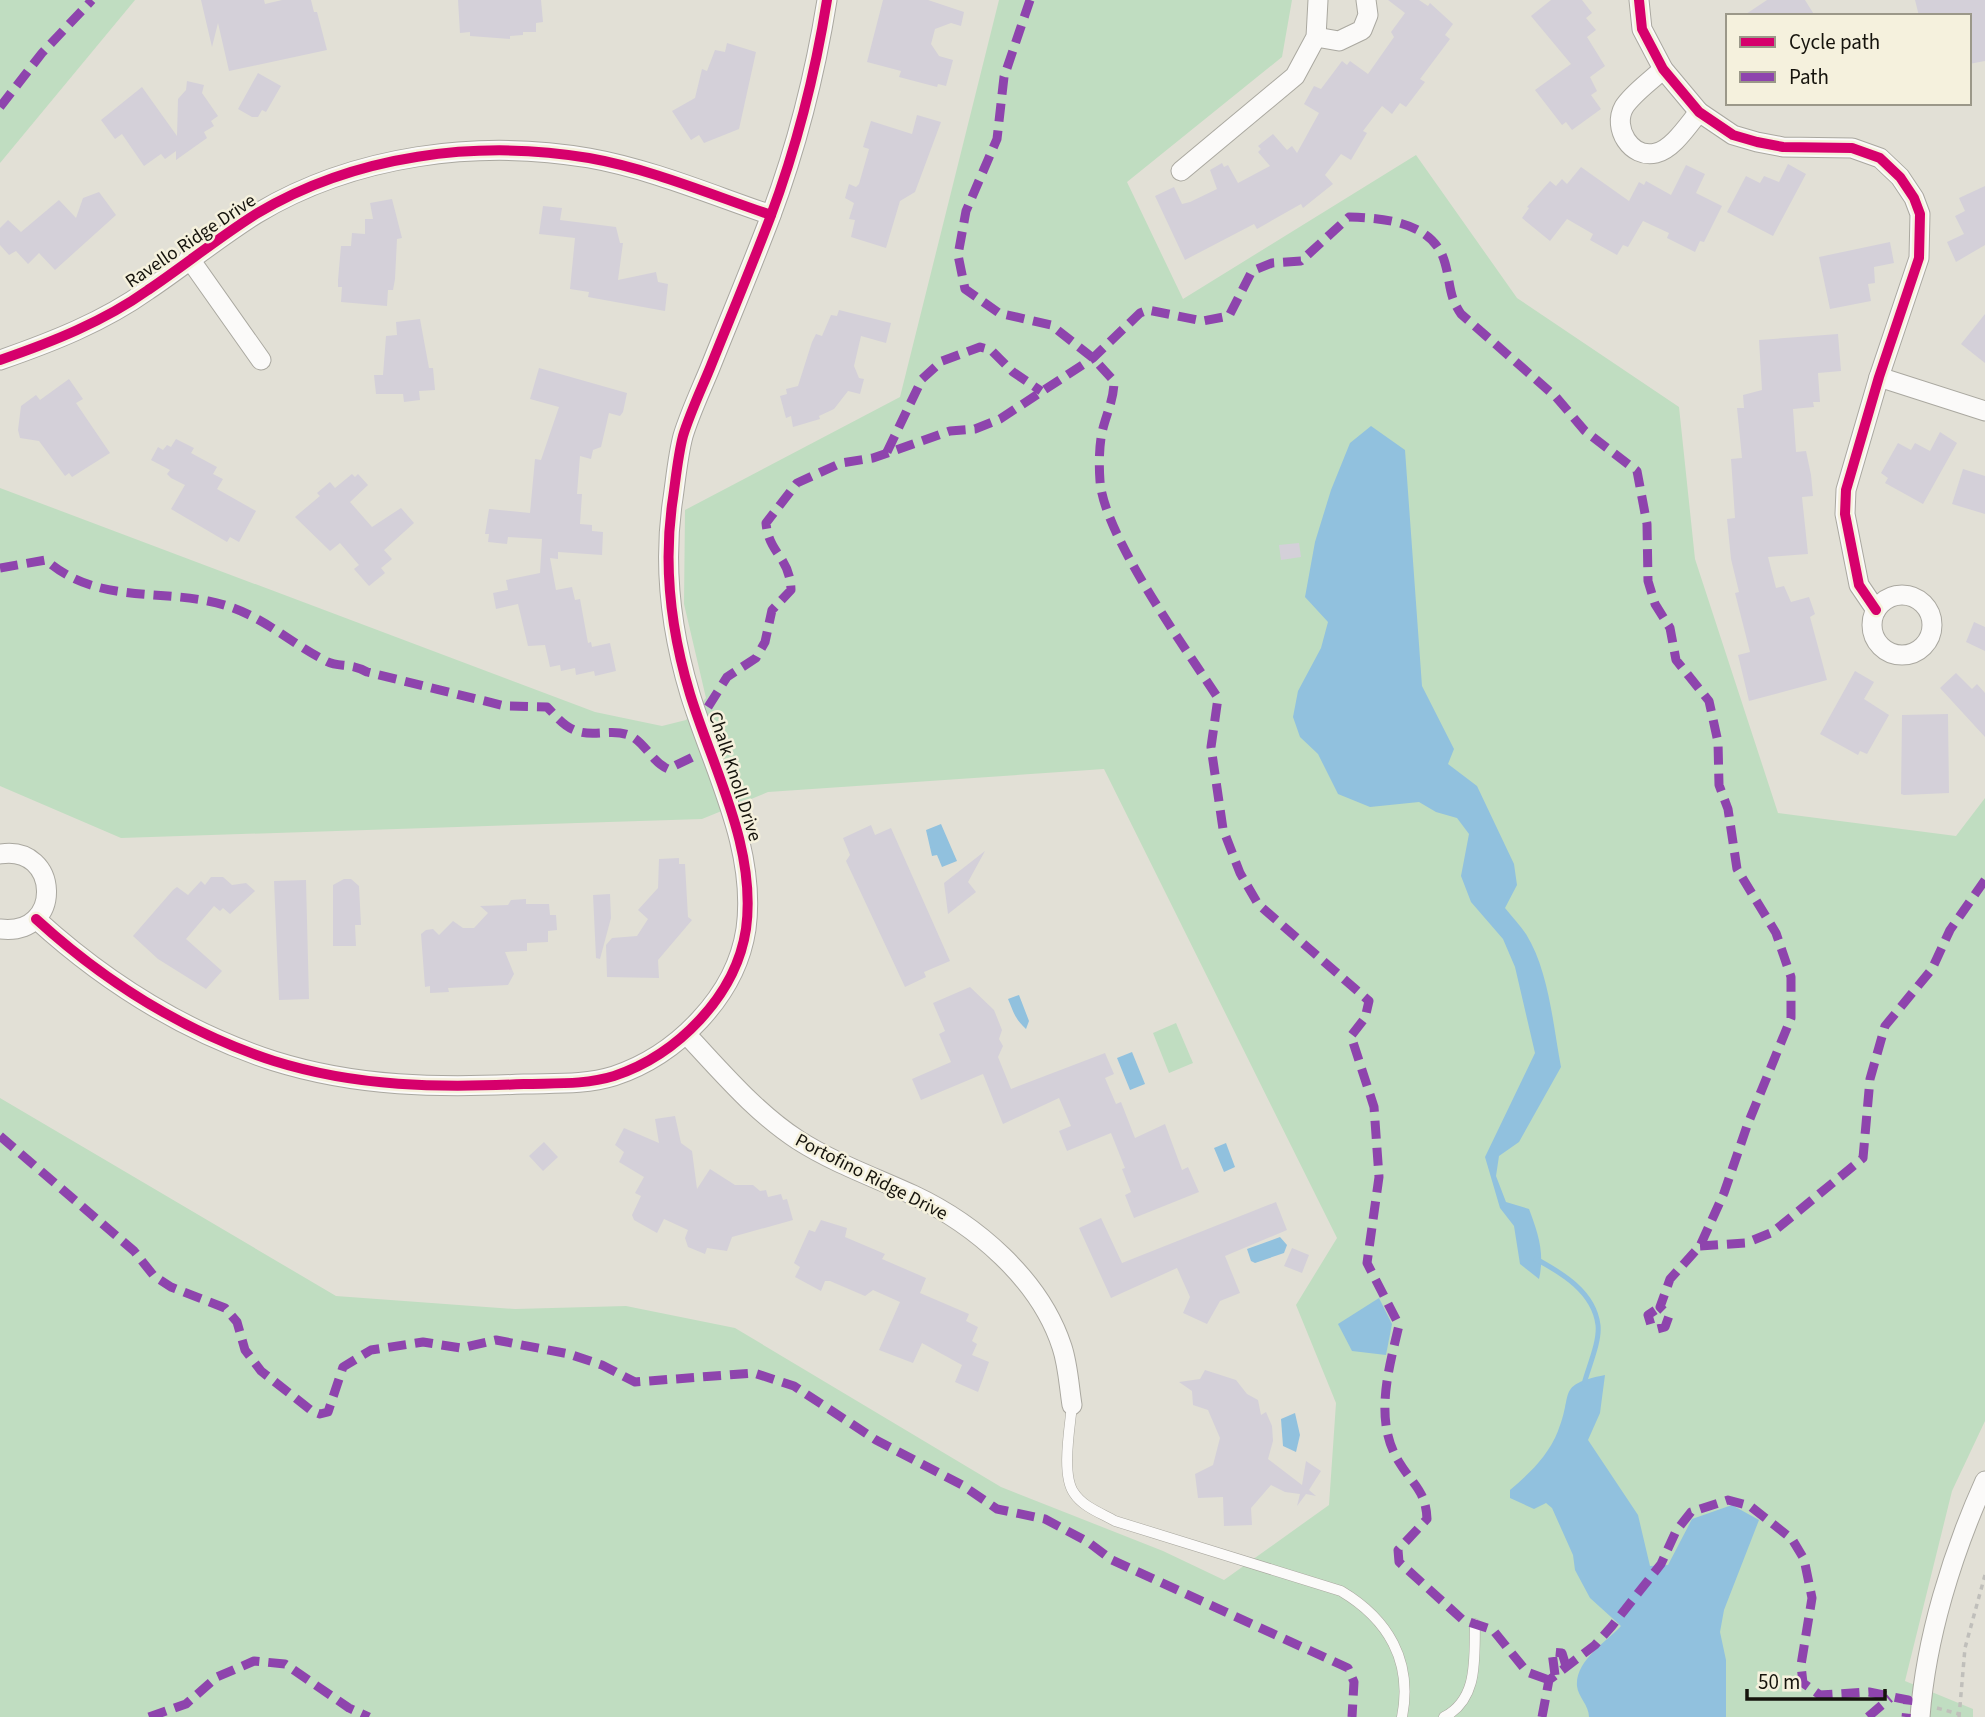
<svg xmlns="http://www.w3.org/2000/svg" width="1985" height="1717" font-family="'Source Sans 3',sans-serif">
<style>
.green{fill:#c0ddc1}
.water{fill:#91c1de}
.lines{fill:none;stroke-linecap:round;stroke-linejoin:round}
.stream{stroke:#91c1de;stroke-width:5}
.building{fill:#d4d0d9}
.service-casing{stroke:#aaa8a0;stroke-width:11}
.minor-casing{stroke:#aaa8a0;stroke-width:21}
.path{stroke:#c0bfbb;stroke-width:3.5;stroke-dasharray:5 5;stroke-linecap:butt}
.service{stroke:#fbfaf9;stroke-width:10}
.minor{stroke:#fbfaf9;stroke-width:19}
.quiet{stroke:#8e44ad;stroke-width:9;stroke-dasharray:18 9;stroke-linecap:butt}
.cycleway-casing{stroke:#f5f1dd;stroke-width:15}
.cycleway{stroke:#d6006c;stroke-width:10}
.labels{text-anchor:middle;stroke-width:5;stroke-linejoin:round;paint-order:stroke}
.street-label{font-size:19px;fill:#15130c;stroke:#f5f1dd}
</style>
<rect width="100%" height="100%" fill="#e2e0d6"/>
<!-- green -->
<g class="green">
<path d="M0,0h135l-135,163z"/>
<path d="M999,0h293l-10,57 -155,125 56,117 233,-144 101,143 162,109 16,152 83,254 178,23 29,-38v623l-33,70 -47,190 68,28v8h-1973v-619l336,198 179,13 111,-3 109,22 266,159 162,64 61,29 105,-75 7,-102 -40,-98 41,-67 -233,-469 -336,23 -66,27 -581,19 -121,-52v-298l595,224 67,14 24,-6 20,-22 -22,-94 1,-94 215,-113z"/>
<path d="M1176,1023l17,40 -24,10 -16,-40z"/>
</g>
<!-- water -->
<g class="water">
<path d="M1371,426l34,24 17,236 32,63 -6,15 29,22 37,78 3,21 -12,23c7,9 15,17 21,26 23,37 27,91 35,133l-42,75 -20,14 -3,20 10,26 23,7c9,24 16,44 10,70l-19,-15 -6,-38 -14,-18 -15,-51 50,-104 -20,-86 -12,-28 -32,-37 -10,-26 8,-42 -12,-16 -21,-6 -17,-10 -49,5 -32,-13 -20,-40 -18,-17 -7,-20 5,-26 23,-43 7,-26 -23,-25 10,-55 16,-52 19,-47z"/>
<path d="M941,824l16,37 -15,6 -5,-12 -5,1 -6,-26z"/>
<path d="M1019,995l10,26 -3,8c-11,-10 -12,-16 -18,-30z"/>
<path d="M1132,1052l13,32 -15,6 -13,-32z"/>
<path d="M1226,1143l9,24 -11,5 -10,-24z"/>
<path d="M1280,1237l7,8 -3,8 -29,10 -4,-2 -4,-12z"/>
<path d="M1379,1298l13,26 -6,31 -34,-4 -14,-27z"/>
<path d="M1605,1375l-5,38 -12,27 50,75 12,51 18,-1 24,-46 40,-14 27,15 -35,90 -4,22 6,28v57h-137c0,-12 -11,-20 -12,-31 -2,-25 29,-44 44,-60l-31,-28 -15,-28 -2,-15 -21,-47 -6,-5 -12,6 -24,-11v-8c20,-17 38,-34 48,-59 16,-38 -3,-46 47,-56z"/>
<path d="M1295,1413l5,22 -4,17 -13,-6 -2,-27z"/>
</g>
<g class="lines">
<!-- stream -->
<path class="stream" d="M1536,1259c26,14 58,33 62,66 2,17 -10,43 -14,59"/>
</g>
<!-- building -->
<g class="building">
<path d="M201,0h63l1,4 17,-4h29l3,12h3l10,38 -98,21 -11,-48 -6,24z"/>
<path d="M458,0h83l2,22 -7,1v9h-13v3l-13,1v3l-40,-3v-4l-10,1z"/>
<path d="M883,0h45l36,12 -3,14 -10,-3 -16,6 -4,15 8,12 14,4 -7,26 -8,-2 -1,3 -38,-10 2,-6 -34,-9z"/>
<path d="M1388,0h31l9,6 2,-3 23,21 -8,11 5,4 -30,40 5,3 -19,25 -6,-4 -8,11 -10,-8 -19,25 4,2 -16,27 -10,-6 -16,21 8,9 -30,24 -2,-4 -44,25 -3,-5 -69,36 -30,-64 19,-9 8,17 8,-2 27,-13 -7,-19 12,-7 2,4 4,-2 10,18 32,-17 -12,-14 3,-3 -3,-3 15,-12 14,16 5,-4 5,7 22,-40 -15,-9 10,-18 7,3 21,-28 5,4 3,-4 18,13 26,-37 -3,-5 14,-19z"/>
<path d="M1551,0h31l10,13 -6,5 10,12 -9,7 18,29 -15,11 7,14 -6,4 10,14 -29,21 -6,-8 -4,3 -27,-35 36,-26 -40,-48z"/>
<path d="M1767,0h38l10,16h-72z"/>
<path d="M1915,0h70v61l-16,3v-48h-50z"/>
<path d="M727,43l29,9 -17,77 -35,14 -5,-8 -8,5 -19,-29 23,-13 7,-29 5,2 8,-21 10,2z"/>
<path d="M258,73l23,13 -15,26 -4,-2 -4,7h-6l-14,-8z"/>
<path d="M187,81l17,4 -2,8 16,23 -7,5 3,5 -10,6 3,6 -31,22v-9l-11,8 -4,-5 -17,12 -22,-32 -7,5 -14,-19 41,-33 35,49 1,-37 8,-9z"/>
<path d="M917,115l24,7 -26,70 -15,9 -14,47 -35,-11 4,-17 -6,-1 5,-16 -9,-5 4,-14 7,3 3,-3 10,-35 -6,-2 8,-26 41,13z"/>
<path d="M1788,164l18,10 -33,62 -46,-24 19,-36 14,7 4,-7 15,6z"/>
<path d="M1686,165l19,9 -9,19 26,13 -18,36 -4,-1 -5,11 -28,-14 2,-5 -26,-12 -15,26 -5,-2 -6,10 -27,-15 3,-6 -26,-15 -17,22 -28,-23 7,-10 -2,-1 23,-26 6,5 6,-7 5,5 14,-17 48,34 10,-19 5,3 2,-4 25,14z"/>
<path d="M1985,186v59l-29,17 -9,-20 17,-8 -9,-18 10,-5 -6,-13z"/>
<path d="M99,192l17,23 -61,55 -16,-17 -11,11 -12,-13 -7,4 -9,-10v-17l8,-8 13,12 38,-32 17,18 7,-20z"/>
<path d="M392,199l10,39 -5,1 -2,40 -2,11h-5l-1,16 -46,-4 1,-15h-4v-7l3,-34h10l1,-13 13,1v-15h8l-3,-16z"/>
<path d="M543,206l19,2 -2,12 56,7 4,16h3l-5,37 38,-8 2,10 10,2 -3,27 -77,-14 1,-5 -19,-3 5,-51 -36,-4z"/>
<path d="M1890,242l4,21 -20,4 1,16 -7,1 3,17 -41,8 -11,-52z"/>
<path d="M839,310l52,13 -5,20 -25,-7 -7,30 5,12 5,1 -4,15 -12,-3 -14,18 -15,7 1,3 -27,8 -2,-11 -5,2 -6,-22 7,-2 -1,-5 12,-3 14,-44 4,-8 6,2 9,-21 6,1z"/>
<path d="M1985,314v49l-24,-19z"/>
<path d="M420,319l9,49h4l2,22 -16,1 1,9 -16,2 -1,-8h-27l-2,-19h9l3,-39 11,-1 -1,-13z"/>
<path d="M1838,334l3,37 -23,2 2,29h-7l1,5 -21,2 3,43 10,-1 5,24 2,21 -11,1 6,57 -40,3 8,31 8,-2 7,16 18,-5 6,17 -5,3 17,63 -78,21 -11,-46 12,-3 -15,-59 4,-1 -8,-33 -4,-40 8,-1 -4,-59 11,-1 -5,-50h7l-1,-13 19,-5 -3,-50z"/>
<path d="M539,368l88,25 -4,19 -3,4 -11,-3 -8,34 -8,3 -2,9 -11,-3 -3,38h5l-2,30 12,1v6l11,1 -1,23 -44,-3v7l-8,-1 6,32 16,-3 3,13 5,-1 8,44 3,-1 1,5 18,-4 6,28 -21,5 -1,-5 -18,4 -1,-7 -14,3 -1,-6 -10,2 -5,-22 -17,1 -10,-42 -22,5 -3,-16 15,-3 -2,-10 34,-7 2,-34 -34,-2 -1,7 -19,-2 1,-8h-4l4,-25 41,4 5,-54 6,1 18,-53 -29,-8z"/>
<path d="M69,379l14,20 -7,4 34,50 -38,24 -3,-4 -4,3 -26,-35 -19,-3 -2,-8 3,-24 15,-11 4,5z"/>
<path d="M1940,432l17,11 -34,61 -38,-21 3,-5 -7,-5 17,-30 13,7 4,-7 15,8z"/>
<path d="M176,439l18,9 -3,5 26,14 -4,7 10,5 -6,10 39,22 -17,31 -9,-5 -3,5 -56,-33 14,-24 -14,-7 -4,-4 3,-4 -19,-10 7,-13 5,3 4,-5 4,2z"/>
<path d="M1963,469l22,7v38l-33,-10z"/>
<path d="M352,474l3,3 3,-3 10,11 -18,17 22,25 29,-19 13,15 -30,27 8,9 -11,9 4,5 -16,13 -15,-17 5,-4 -19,-22 -10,8 -35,-34 25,-21 -3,-3 13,-11 5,6z"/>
<path d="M1299,543l2,14 -20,3 -2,-15z"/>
<path d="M1974,622l11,5v24l-19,-9z"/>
<path d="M1855,671l19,11 -10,17 25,16 -22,39 -7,-3 -2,4 -38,-21z"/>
<path d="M1956,673l16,16 5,-5 8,9v44l-45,-49z"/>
<path d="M1948,714l1,79 -45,2 -3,-1 1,-79z"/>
<path d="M871,825l4,10 16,-7 59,133 -26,11 2,5 -21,10 -59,-126 4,-6 -7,-17z"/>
<path d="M985,851l-17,31 8,10 -28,22 -4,-31z"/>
<path d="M679,858v6h6l3,53 4,3 -34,40 1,18 -52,-1 -1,-32 6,-7 25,-2 11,-17 -10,-9 20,-22 1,-29z"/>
<path d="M211,877h12l9,8 14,-2 9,8 -25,23 -7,-6 -3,3 -6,-5 -28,33 36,32 -16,18 -48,-30 -25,-23 40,-46 4,-3 11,8 13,-14 4,4z"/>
<path d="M344,879h7l8,7 2,39h-6l1,21h-23v-61z"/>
<path d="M306,880l3,119 -30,1 -5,-119z"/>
<path d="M610,894l1,24 -11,41 -4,-1 -3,-63z"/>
<path d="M526,899v5h23l1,11h6l1,15 -9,1v11l-21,1v8l-22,1 9,22 -6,11 -60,3 1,4 -19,1v-7l-5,1 -4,-53 5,-4 7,-1 6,6 14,-14 10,7h11l14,-15 -8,-7 28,-1 3,-5z"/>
<path d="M970,987l24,23 8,20 -3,9 4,7 -5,11 13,32 94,-36 9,21 -9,4 11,26 5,-2 14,36 30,-14 17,46 6,-3 11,25 -65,26 -9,-23 6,-3 -9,-23 3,-1 -14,-35 -44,18 -8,-20 12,-5 -12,-28 -56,26 -20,-50 -62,26 -9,-21 39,-17 -12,-28 6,-3 -12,-28z"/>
<path d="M675,1116l6,27 11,8 5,38 13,-20 25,16h18l7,6 6,-1 2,7 13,-3 2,6 4,-1 6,21 -61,17 -5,14 -20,-3 -2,6 -17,-7 -3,-9 3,-8 -24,-11 -7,14 -23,-13 -2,-5 9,-19 -6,-3 9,-16 -25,-15 5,-10 -9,-7 9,-17 35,15 -4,-24z"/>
<path d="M544,1142l14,15 -15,14 -14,-15z"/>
<path d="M1276,1202l11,28 -62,26 15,37 -20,8 -13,23 -24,-11 7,-16 -13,-29 -66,30 -32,-70 22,-10 21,45z"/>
<path d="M821,1220l26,8 -2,9 40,17 -3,5 44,19 -6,15 49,21 -3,7 12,6 -6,14 5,3 -5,11 17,7 -11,30 -23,-10 7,-17 -40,-22 -9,20 -34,-13 21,-48 -27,-12 -8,6 -35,-15h-5l-4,10 -26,-14 5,-10 -6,-4 15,-33 6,2z"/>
<path d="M1292,1248l17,7 -7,18 -18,-7z"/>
<path d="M1205,1370l31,10 11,14 11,6 3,15 5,-3 6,14 1,15 -5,18 34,26 4,-24 15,10 -12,19 7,6 -10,-2 -9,12 3,-12 -15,-2 -14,-7 -20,23 1,17 -28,1 -1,-29 -25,1 -3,-24 18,-9 7,-27 -12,-28 -15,-5 -1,-14 -13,-9 21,-3z"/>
</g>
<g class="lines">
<!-- service casing -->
<g class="service-casing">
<g id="service">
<path d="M1072,1405c-2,22 -11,70 2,88 9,14 27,20 41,28l226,70c47,28 72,70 61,126"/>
<path d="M1444,1717c35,-18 30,-59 31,-93"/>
</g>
</g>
<!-- minor casing -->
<g class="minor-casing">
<g id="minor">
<path d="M1639,0l3,29 21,40 36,43 34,23 24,7 26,5 69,1 28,10 20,19 14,21 6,16 -1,44 -40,119 -33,113 -1,24 14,71 17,25"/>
<path d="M1316,37l23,4 23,-11 6,-15 -2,-15"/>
<path d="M1663,69c-12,12 -30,24 -39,38 -12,21 7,52 32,46 17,-4 32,-28 43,-41"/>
<path d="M1181,171l114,-95 21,-39 2,-37"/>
<path d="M189,258l72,102"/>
<path d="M0,360c52,-18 103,-38 148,-70 37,-25 70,-52 108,-76 98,-59 222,-75 333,-56 62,11 123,37 182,57"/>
<path d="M1879,377l106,34"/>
<circle cx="1902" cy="625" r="30"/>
<path d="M0,854c60,-10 64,83 0,75"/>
<path d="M36,919c69,63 149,113 238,142 83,26 165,27 250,23 30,-1 61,1 90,-8 63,-21 122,-80 132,-147 11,-81 -33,-160 -56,-235 -19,-63 -27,-131 -17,-196 3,-21 5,-43 10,-62 7,-23 18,-46 27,-68 20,-50 41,-100 60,-150 27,-72 45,-143 57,-218"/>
<path d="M686,1034c35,37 69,78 112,106 36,23 76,37 115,55 62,29 127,84 149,152 6,18 7,39 10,58"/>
<path d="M1920,1717c6,-79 32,-163 65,-236"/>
</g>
</g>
<!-- path -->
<g class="path">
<path d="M1937,1708l22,6"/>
<path d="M1959,1717l6,-69 20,-73"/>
</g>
<!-- service -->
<use href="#service" class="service"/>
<!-- minor -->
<use href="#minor" class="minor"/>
<!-- quiet -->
<g class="quiet">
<path d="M1030,0l-26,77 -7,62 -31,72 -8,44 7,34 34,24 52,12 42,33 21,23c0,21 -10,37 -13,57 -2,13 -2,30 -1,43 4,55 86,168 118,217l-7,49 12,82 17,44 18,31 111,97 -4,17 -14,18 23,71 5,70 -12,86 32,62c-10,44 -26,95 0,137 14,23 27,29 28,57l-29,31 1,12 64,58 30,10 34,42 22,8"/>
<path d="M0,107l42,-54 50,-53"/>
<path d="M887,452l35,-73 20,-18 38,-14 11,3 22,22 28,19"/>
<path d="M0,568l46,-8c48,42 105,30 162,41 51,10 75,38 118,60 13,7 24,1 41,11l138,34 42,1c9,9 17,20 30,24 17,6 37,-3 54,5 15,8 21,26 37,33l31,-15"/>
<path d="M708,707l19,-30 29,-19 9,-16 7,-32 19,-20c-1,-34 -22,-35 -25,-67l31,-40 44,-20 32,-5 77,-27 25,-2 25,-10 93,-61 47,-45 8,-3 55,11 26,-5 23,-45 20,-8 29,-2 48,-44c35,1 85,5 96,46 6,21 3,32 16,51l95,83 29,34 52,40 10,53 1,57 7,23 15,24 6,32 33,41 9,41 1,43 9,24 9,60 39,64 15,44v41l-44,108 -23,67 -24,53 -30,33 -10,28 9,9 -4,11 -8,2 -6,-4 -3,-10 12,-8"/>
<path d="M0,1136l134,115 20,25 17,11 54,21 12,14 8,28 16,21 51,40 8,3 8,-2 15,-45 28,-17 52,-8 38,6 35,-8 73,14 33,11 33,17 119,-9 40,13 82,54 86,45 35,24 48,10 43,23 24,18 236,108 6,14 -2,35"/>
<path d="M1700,1246l46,-3 27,-11 90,-74 7,-79 15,-53 47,-57 18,-39 35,-50"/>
<path d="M1555,1675l-3,-23 10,1 4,13"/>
<path d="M149,1717l37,-13 31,-27 37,-16 31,3 64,44 20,9"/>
<path d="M1542,1717l7,-37 46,-35 17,-19 49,-62 15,-33 15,-19 37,-12 22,6 42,33 12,20 8,39 -11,67 2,18 17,12 49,-3 39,8 -2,17"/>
<path d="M1868,1717l22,-19"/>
</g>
<!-- cycleway casing -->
<g class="cycleway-casing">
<g id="cycleway">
<path d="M1639,0l3,29 21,40 36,43 34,23 24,7 26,5 69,1 28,10 20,19 14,21 6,16 -1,44 -40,119 -33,113 -1,24 14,71 17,25"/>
<path d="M0,360c52,-18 103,-38 148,-70 37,-25 70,-52 108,-76 98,-59 222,-75 333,-56 62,11 123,37 182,57"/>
<path d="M36,919c69,63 149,113 238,142 83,26 165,27 250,23 30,-1 61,1 90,-8 63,-21 122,-80 132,-147 11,-81 -33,-160 -56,-235 -19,-63 -27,-131 -17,-196 3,-21 5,-43 10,-62 7,-23 18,-46 27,-68 20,-50 41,-100 60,-150 27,-72 45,-143 57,-218"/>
</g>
</g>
<!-- cycleway -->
<use href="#cycleway" class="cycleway"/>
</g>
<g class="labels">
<!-- street labels -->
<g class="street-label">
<text transform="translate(190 240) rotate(-34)" y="7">Ravello Ridge Drive</text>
<text transform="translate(736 776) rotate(72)" y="7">Chalk Knoll Drive</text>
<text transform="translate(872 1176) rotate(27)" y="7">Portofino Ridge Drive</text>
</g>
</g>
<!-- legend -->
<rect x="1726" y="14" width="245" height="91" fill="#f5f1dd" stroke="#9b9889" stroke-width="2"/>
<rect x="1740" y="37" width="35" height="10" fill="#d6006c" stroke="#9b9889" stroke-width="2"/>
<text x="1789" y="49" font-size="21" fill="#15130c">Cycle path</text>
<rect x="1740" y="72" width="35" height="10" fill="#8e44ad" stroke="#9b9889" stroke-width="2"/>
<text x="1789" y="84" font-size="21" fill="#15130c">Path</text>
<!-- scale -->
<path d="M1747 1689v10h138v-10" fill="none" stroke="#15130c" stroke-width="3.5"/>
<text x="1758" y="1689" font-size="21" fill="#15130c" stroke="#f5f1dd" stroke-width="5" paint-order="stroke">50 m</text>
</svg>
